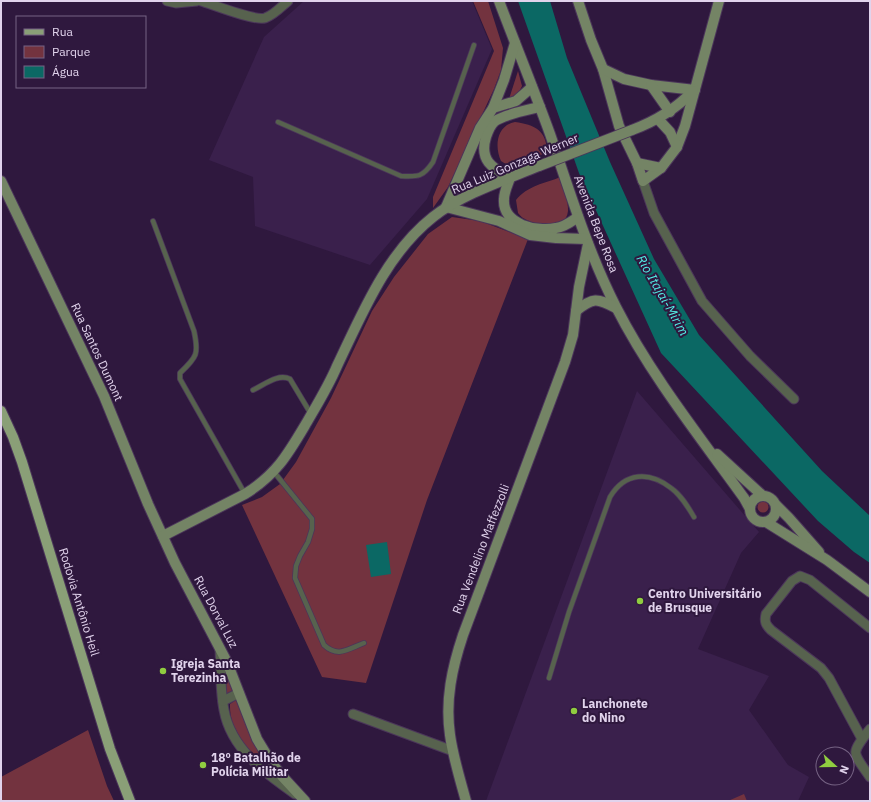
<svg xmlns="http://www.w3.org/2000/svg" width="871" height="802" font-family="'IBM Plex Sans',sans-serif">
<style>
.built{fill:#3a204c}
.green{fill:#73333f}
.water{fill:#0b6864}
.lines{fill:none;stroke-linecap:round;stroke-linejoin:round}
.lane-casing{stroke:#4b365a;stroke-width:6}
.street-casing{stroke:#4b365a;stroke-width:11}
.secondary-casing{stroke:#4b365a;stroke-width:12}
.primary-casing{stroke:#4b365a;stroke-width:12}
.lane{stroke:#57624e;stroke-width:4.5}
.street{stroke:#57624e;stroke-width:9}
.secondary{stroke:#748465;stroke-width:10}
.primary{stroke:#8a9f77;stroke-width:10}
.secondary-bridge-casing{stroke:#4b365a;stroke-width:12;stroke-linecap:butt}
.secondary-bridge{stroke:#748465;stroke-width:10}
.poi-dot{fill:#90cd40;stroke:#2f183e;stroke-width:1.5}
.labels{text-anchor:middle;stroke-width:4;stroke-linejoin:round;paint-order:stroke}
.street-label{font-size:12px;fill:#e1d3ec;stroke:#2f183e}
.poi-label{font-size:12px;font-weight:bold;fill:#e1d3ec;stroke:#2f183e;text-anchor:start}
.water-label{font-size:13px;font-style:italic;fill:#53ede5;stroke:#2f183e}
</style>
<rect width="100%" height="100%" fill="#2f183e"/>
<!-- built -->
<g class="built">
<path d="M304,1h168l20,48 -65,150 -57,66 -115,-39 -2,-49 -44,-17 55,-123z"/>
<path d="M637,391l122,141 -18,21 -43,96 71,27 -20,34 39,55 21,12 -11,24h-312z"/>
</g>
<!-- green -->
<g class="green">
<path d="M473,1h15l15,47 -2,22 -7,19 -46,98 -15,21v-11l61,-146z"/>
<path d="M518,71l4,15 -3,6 -10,7z"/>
<path d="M515,122c20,3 31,8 32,29 -16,10 -28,22 -46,10 -7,-15 -4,-36 14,-39z"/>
<path d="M561,177c2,8 8,27 7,34 -2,20 -31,15 -43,8 -3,-1 -5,-4 -7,-6l-2,-13c11,-14 29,-17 45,-23z"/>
<path d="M452,217l28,4 48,18 -101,261 -61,183 -44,-6 -80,-172 20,-8 18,-13 16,-22 35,-64 41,-87 22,-34 34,-43z"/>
<circle cx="763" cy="507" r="5.5"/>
<path d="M225,663l10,28 -9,4 -1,-4z"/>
<path d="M236,700l38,71 -5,3c-18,-21 -40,-40 -39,-70z"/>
<path d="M88,730l19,56 7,15h-113v-24z"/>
<path d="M744,794l3,7h-19z"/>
</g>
<!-- water -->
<g class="water">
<path d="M518,1h32l17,57 43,104 44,97 45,76 123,136 48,45v47l-16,-11 -36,-31 -157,-168 -82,-180z"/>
<path d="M387,542l4,32 -20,3 -5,-32z"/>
</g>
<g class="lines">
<!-- lane casing -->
<g class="lane-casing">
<g id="lane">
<path d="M278,122l123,54c17,1 22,1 32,-14l41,-117"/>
<path d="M153,221l41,110c5,23 3,26 -14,42v6l65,115"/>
<path d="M253,390c11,-5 25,-17 37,-11l21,35"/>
<path d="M274,472l38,47v10l-4,13 -8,14 -4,10 -1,12 29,67c14,13 24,4 40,-2"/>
<path d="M549,678l20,-66 41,-115c15,-25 39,-26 61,-9 10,7 17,19 23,29"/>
</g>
</g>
<!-- street casing -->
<g class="street-casing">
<g id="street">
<path d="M167,1l9,2 21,-2"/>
<path d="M201,1c13,4 53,20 64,17 9,-3 16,-11 23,-17"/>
<path d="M643,181l11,32 48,88 48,55 44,43"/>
<path d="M220,649c1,20 0,41 4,61 7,39 41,63 71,84"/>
<path d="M223,701l16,-8"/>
<path d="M353,714l100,37"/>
<path d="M870,729c-20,26 -18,22 0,48"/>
<path d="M862,739l-33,-61 -8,-10 -50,-38c-5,-5 -7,-8 -5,-16l26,-33 8,-5 10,4 60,48"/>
</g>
</g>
<!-- secondary casing -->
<g class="secondary-casing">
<g id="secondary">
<path d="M499,1c17,45 35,89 51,133 20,58 38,118 66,173 34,67 84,130 128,191l6,11"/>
<path d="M578,1l13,39 12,29 16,57 18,37 6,18 18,-13 16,-21 8,-21 34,-125"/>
<path d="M603,69l21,10 27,6 44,5"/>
<path d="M651,85l19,27"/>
<path d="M493,108l23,-7 16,-14"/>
<path d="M658,119l12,13 7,15"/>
<path d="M632,130c24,-9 43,-20 61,-39"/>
<path d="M637,163l24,5"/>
<path d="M510,178c-18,-10 -31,-18 -24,-41 2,-6 4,-12 9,-16 11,-7 32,-11 45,-14"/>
<path d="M510,178c-2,6 -6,14 -6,21 -2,26 33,33 52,29 9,-1 16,-7 22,-11"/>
<path d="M1,181l103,215 44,108 27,59 52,99 30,77 14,23 11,14 23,25"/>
<path d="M446,207l34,-79 13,-20 11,-28 11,-37"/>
<path d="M446,207l53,14 31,14 26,3 30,1"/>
<path d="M576,311c17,-14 21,-13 40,-3"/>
<path d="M717,454l46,42"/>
<circle cx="763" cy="509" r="13"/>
<path d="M776,505l13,13 30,34"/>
<path d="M766,522l61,38 43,32"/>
<path d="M163,536l82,-42c32,-20 43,-40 62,-72 11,-19 22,-37 30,-56 25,-52 49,-112 96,-149 29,-23 72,-37 106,-51"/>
<path d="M466,801c-6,-22 -13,-44 -16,-66 -5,-35 2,-67 13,-100l102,-273 8,-27 6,-48 9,-43"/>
</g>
</g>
<!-- primary casing -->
<g class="primary-casing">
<path id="primary" d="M1,411l12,26 9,25 88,287 20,52"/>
</g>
<!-- lane -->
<use href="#lane" class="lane"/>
<!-- street -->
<use href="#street" class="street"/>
<!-- secondary -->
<use href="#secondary" class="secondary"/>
<!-- primary -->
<use href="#primary" class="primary"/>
<!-- secondary-bridge casing -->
<g class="secondary-bridge-casing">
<path id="secondary-bridge" d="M539,166l93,-36"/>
</g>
<!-- secondary-bridge -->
<use href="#secondary-bridge" class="secondary-bridge"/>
</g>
<!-- markers -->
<g class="poi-dot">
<circle cx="640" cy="601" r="4"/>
<circle cx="163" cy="671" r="4"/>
<circle cx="574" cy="711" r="4"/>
<circle cx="203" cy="765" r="4"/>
</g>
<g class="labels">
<!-- street labels -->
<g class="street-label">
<text transform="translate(515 164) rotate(-23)" y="4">Rua Luiz Gonzaga Werner</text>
<text transform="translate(596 224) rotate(69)" y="4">Avenida Bepe Rosa</text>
<text transform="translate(97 352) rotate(65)" y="4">Rua Santos Dumont</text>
<text transform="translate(481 549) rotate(-69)" y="4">Rua Vendelino Maffezzolli</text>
<text transform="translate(79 602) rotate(73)" y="4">Rodovia Antônio Heil</text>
<text transform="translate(216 612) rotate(62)" y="4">Rua Dorval Luz</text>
</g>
<!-- poi labels -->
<g class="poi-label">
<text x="648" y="598">Centro Universitário<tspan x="648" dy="14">de Brusque</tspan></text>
<text x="171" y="668">Igreja Santa<tspan x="171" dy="14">Terezinha</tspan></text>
<text x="582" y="708">Lanchonete<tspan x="582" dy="14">do Nino</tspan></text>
<text x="211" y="762">18º Batalhão de<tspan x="211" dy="14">Polícia Militar</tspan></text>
</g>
<!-- water labels -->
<g class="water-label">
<text transform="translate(663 295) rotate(60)" y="5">Rio Itajaí-Mirim</text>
</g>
</g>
<!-- border -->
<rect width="871" height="802" fill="none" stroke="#e1d3ec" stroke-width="4"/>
<!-- legend -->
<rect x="16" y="16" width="130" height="72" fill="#2f183e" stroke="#766384"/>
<rect x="24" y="29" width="20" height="6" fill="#8a9f77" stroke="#766384"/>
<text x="52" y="36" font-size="12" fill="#e1d3ec">Rua</text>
<rect x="24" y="46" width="20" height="12" fill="#73333f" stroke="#766384"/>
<text x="52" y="56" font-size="12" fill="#e1d3ec">Parque</text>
<rect x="24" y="66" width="20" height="12" fill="#0b6864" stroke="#766384"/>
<text x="52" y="76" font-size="12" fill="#e1d3ec">Água</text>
<!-- north arrow -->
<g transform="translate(835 766) rotate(111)"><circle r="19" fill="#2f183e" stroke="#766384"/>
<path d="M0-3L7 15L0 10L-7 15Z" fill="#90cd40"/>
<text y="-6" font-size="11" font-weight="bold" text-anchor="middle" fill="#e1d3ec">N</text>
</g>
</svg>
